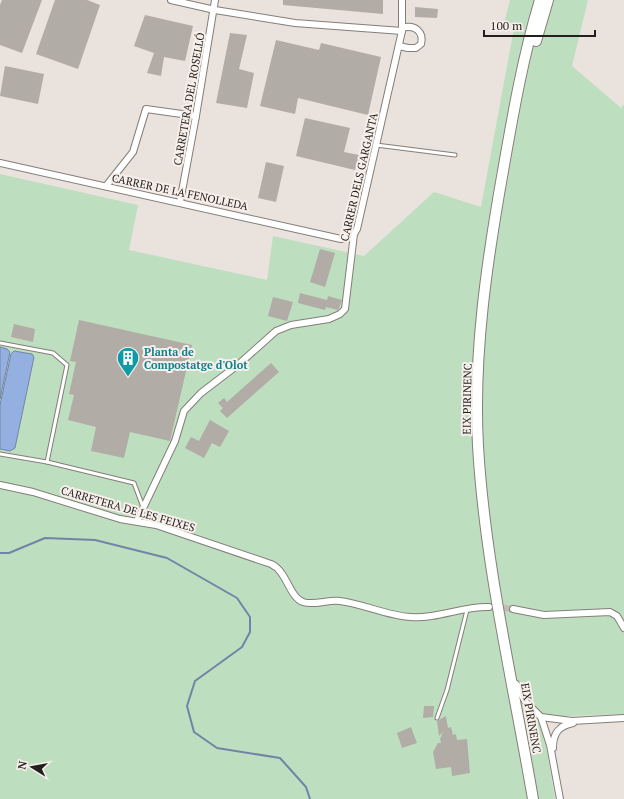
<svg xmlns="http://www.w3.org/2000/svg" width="624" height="799" font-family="'PT Serif',serif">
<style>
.green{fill:#bedec0}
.water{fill:#94b0e1;stroke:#7284a6}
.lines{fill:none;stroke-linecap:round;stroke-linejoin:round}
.stream{stroke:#7284a6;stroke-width:2}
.building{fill:#b1aca5}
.minor-tunnel{stroke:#c2bbb7;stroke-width:6;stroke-dasharray:6 3;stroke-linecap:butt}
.service-casing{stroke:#847e79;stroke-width:5}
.minor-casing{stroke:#847e79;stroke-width:8}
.primary-casing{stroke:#847e79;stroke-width:12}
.service{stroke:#fff;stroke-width:3}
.minor{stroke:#fff;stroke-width:6}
.primary{stroke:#fff;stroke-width:10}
.labels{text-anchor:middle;stroke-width:4;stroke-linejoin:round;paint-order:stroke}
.street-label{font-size:11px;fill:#221f1d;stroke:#f7efea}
.culture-label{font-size:11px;font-weight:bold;fill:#0d838f;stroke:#f7efea;text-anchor:start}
</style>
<rect width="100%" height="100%" fill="#eae2dd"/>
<!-- green -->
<path class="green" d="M510,0h78l-16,66 49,42 3,-4v610l-83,3 14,82h-555v-625l138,31 -9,45 138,30 6,-44 91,20 70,-64 47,15 34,-184h-11z"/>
<!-- water -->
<g class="water">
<path d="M0,347l7,2 3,3 -10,47z"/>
<path d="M14,351l18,3 2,3 -19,91 -5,3 -10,-2v-44l11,-51z"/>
</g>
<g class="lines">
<!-- stream -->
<path class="stream" d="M0,553h9l36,-15 50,2 72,18 70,40 13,19v15l-8,15 -47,34 -8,25 7,26 23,16 63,10 26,29 4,12"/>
</g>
<!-- building -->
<g class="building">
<path d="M2,0h40l-20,53 -22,-8v-40z"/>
<path d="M55,0h32l13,5 -22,64 -42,-15z"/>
<path d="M283,0h100v14l-100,-9z"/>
<path d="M415,7l23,2 -1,9 -22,-1z"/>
<path d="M145,15l48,11 -8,35 -21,-4 -3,19 -14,-3 7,-20 -20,-7z"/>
<path d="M230,33l17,2 -8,34 15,4 -7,35 -31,-5z"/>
<path d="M276,40l43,10 2,-7 60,14 -13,58 -70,-17 -3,16 -35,-8z"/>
<path d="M5,66l39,8 -6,30 -38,-8z"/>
<path d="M305,118l45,10 -6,24 15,3 -4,15 -59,-14z"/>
<path d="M266,162l18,4 -8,36 -18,-4z"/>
<path d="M320,249l15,4 -10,34 -15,-5z"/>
<path d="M300,293l27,7 1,-4 14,4 -3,8 -1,2 -12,-3 -1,3 -27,-7z"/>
<path d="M273,297l20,5 -6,19 -19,-5z"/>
<path d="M79,320l113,25 -22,96 -40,-9 -6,26 -33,-7 5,-24 -28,-7 6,-25 -5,-1 7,-32 -6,-1z"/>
<path d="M14,324l21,5 -2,13 -22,-5z"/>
<path d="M271,363l8,9 -52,46 -7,-7 3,-3 -5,-5 6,-5 3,4z"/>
<path d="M210,420l19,11 -9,16 -8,-4 -8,15 -19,-10 6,-11 8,4z"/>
<path d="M424,706h10l-1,11 -10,1z"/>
<path d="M446,716l2,12 3,-1 2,8 3,-1 1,6 10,-1 3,34 -18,3 -1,-9 -15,2 -3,-17 5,-9h3l-1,-4 3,-7 -4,4 -2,-15z"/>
<path d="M411,727l6,16 -15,5 -5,-15z"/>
</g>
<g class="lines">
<!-- minor-tunnel -->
<path class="minor-tunnel" d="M495,607l18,2"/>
<!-- service casing -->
<g class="service-casing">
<g id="service">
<path d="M376,145l79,10"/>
<path d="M0,343l53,10 14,12 -20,97"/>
<path d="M0,454l47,8 87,21 9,24"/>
<path d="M437,718l10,-28 20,-80"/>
</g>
</g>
<!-- minor casing -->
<g class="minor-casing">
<g id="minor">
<path d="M171,0l44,10 80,13 107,8"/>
<path d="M399,46l9,2h8l5,-4c3,-12 -6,-20 -19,-16"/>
<path d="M0,163l341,76 7,-1 6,-4"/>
<path d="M106,186l27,-34 13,-43 50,7"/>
<path d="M180,202l16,-86 19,-116"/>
<path d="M0,485l33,7 87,27 36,6 115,39c16,7 18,33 32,38 11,4 26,-3 37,-1 24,3 47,15 71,16 27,2 51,-11 78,-10"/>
<path d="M137,521l38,-80 9,-30 17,-18 38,-29 37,-33 15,-6 38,-6 11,-5 5,-5 9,-75 3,-5 45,-198v-31"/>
<path d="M513,609l31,6 66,-3 7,4 7,12"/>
<path d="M516,684l9,17 16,16 9,28 10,54"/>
<path d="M541,717l31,4 52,-3"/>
<path d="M553,748c0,-14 5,-22 20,-25"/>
</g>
</g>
<!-- primary casing -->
<g class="primary-casing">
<g id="primary">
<path d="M536,41l12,-41"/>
<path d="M533,799c-20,-117 -48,-234 -55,-353 -5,-92 9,-185 25,-275 10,-57 20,-115 37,-171"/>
</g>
</g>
<!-- service -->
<use href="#service" class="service"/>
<!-- minor -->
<use href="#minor" class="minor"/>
<!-- primary -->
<use href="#primary" class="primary"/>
</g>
<!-- icons -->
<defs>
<g id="building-pin" transform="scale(1.15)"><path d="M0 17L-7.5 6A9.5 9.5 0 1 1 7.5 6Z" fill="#0f9aa8" stroke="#f7efea"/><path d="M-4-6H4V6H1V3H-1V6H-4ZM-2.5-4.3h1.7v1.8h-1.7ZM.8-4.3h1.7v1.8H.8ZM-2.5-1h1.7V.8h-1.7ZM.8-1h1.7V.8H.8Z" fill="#fff"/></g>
</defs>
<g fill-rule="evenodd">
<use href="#building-pin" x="128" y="358"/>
</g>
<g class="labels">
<!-- street labels -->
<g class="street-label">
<text transform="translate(189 99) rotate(-80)" y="4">CARRETERA DEL ROSELLÓ</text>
<text transform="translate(359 177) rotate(-77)" y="4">CARRER DELS GARGANTA</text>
<text transform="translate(180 192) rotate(12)" y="4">CARRER DE LA FENOLLEDA</text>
<text transform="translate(467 399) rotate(-89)" y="4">EIX PIRINENC</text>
<text transform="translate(128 509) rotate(16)" y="4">CARRETERA DE LES FEIXES</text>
<text transform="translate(531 718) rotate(80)" y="4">EIX PIRINENC</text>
</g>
<!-- culture labels -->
<g class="culture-label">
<text x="144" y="356">Planta de<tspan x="144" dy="13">Compostatge d'Olot</tspan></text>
</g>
</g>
<!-- north arrow -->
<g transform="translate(32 767) rotate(281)" stroke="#f7efea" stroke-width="3" paint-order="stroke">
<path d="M0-3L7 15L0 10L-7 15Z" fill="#221f1d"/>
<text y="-6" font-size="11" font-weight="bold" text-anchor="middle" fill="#221f1d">N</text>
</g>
<!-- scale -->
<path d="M484 30v6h111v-6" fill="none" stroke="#221f1d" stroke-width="2"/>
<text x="490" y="30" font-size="12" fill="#221f1d" stroke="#f7efea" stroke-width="3" paint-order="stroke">100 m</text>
</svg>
